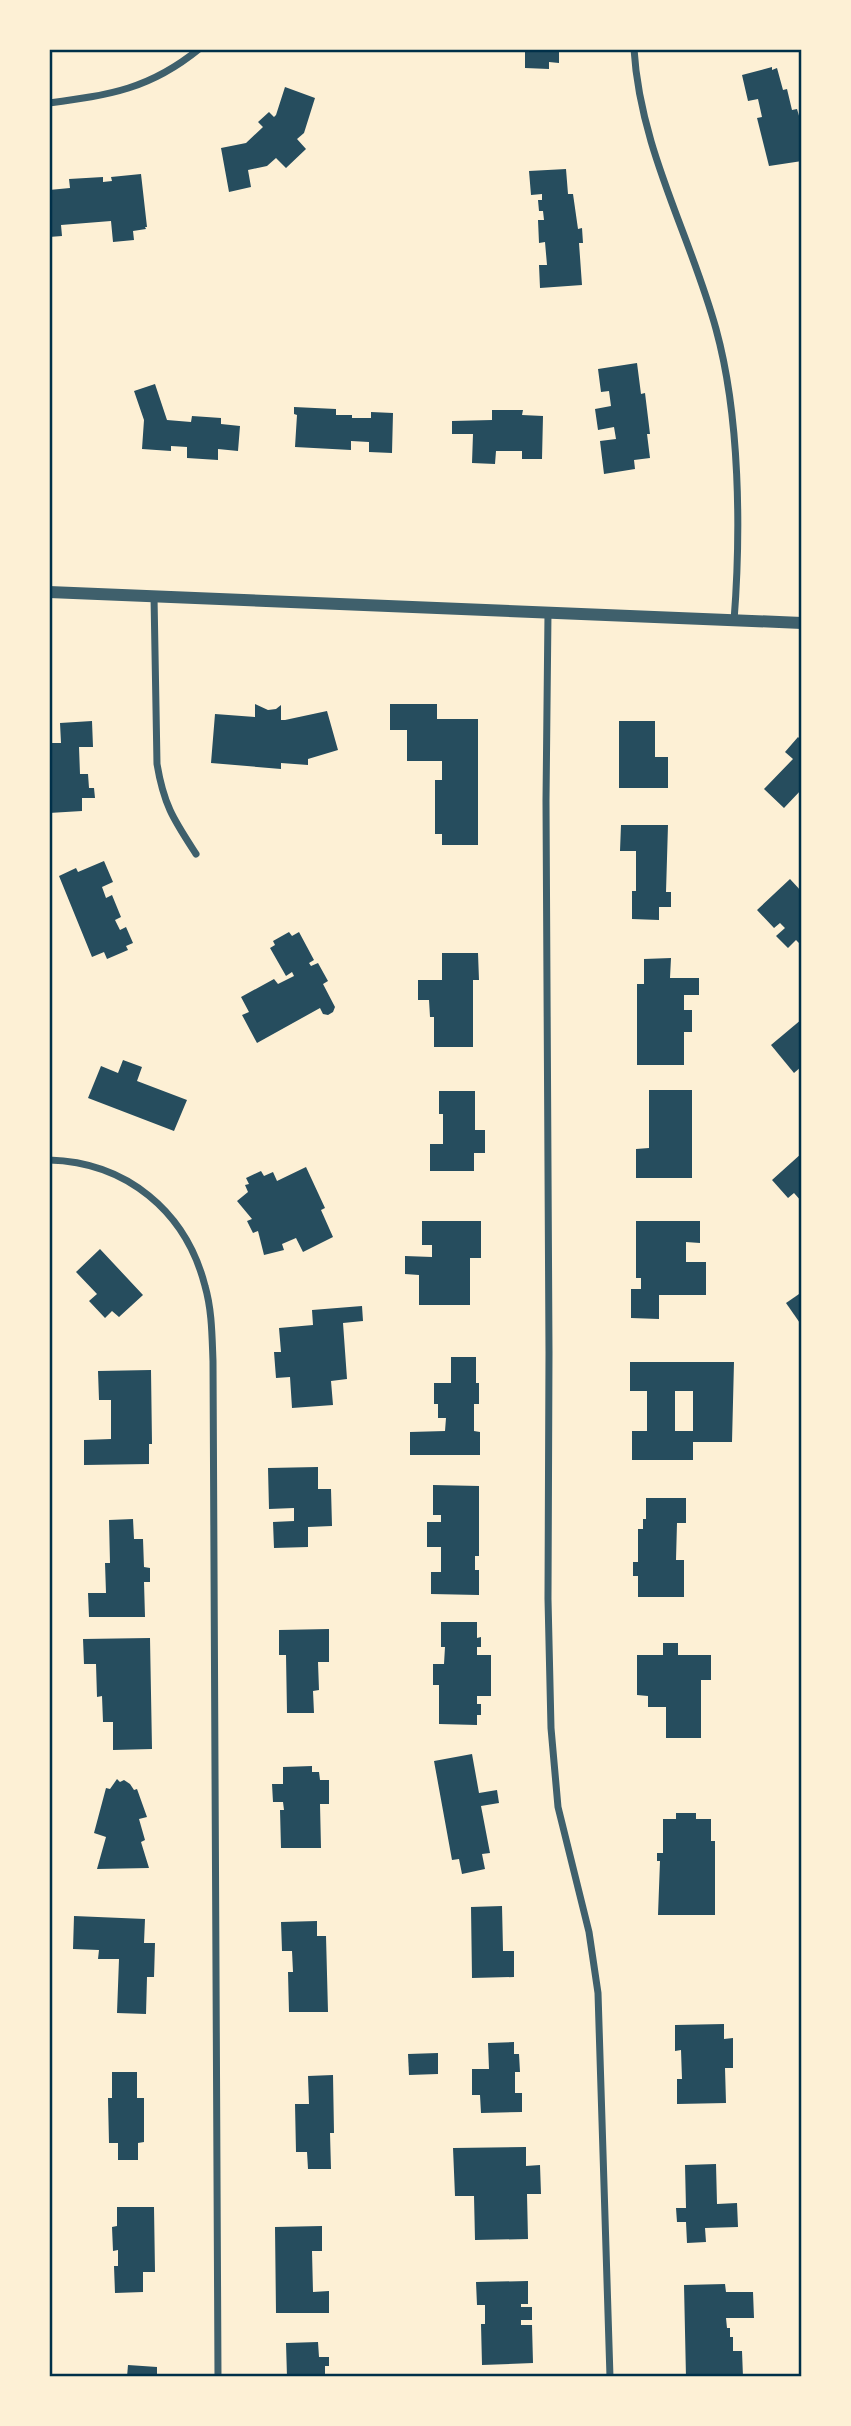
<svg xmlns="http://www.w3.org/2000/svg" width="851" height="2426" font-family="'Open Sans',sans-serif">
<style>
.building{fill:#264d5e;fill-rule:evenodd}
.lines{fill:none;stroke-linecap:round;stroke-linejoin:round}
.minor{stroke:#3f606c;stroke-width:7}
.tertiary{stroke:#3f606c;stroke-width:12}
.neatline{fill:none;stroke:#003049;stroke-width:2.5}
</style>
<rect width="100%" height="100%" fill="#fdf0d5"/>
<!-- building -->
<g class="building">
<path d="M525,49h34v14l-10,-1v7l-24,-1z"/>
<path d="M772,67v3l5,-2 6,22 4,-1 5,21 5,-1 5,17v6l-3,1 3,28 -33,5 -12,-48 5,-1 -4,-18 -10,2 -6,-26z"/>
<path d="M285,87l30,11 -11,35 -7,6 9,10 -20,19 -10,-10 -9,8 -19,4 3,17 -22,5 -8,-44 25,-5 17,-16 -5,-5 11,-10 5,5 2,-2z"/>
<path d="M566,169l2,25h5l5,35 4,-1 1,15h-4l3,42 -42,3 -1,-23h8l-2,-23 -6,1 -1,-23h6l-1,-9h-4l-1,-11h4v-6l-11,1 -2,-24z"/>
<path d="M141,174l6,53h-2l1,2 -13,2 1,9 -21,2 -2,-21 -50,4 1,11 -13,1v-47l21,-2 -1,-9 34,-2v5l9,-1 -1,-4z"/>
<path d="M637,363l4,31 4,-1 5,41h-3l3,24 -16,2 1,9 -31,5 -4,-33 16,-2 -2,-12 -16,3 -3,-21 16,-3 -2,-15 -8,1 -3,-23z"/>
<path d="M155,384l12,36 24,2 1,-6 29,2v6l19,2 -2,25 -20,-2v11l-31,-2v-11l-16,-1v5l-29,-2 2,-29 -10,-29z"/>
<path d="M294,407l42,2v6h16v3h19v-6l22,1 -1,40 -23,-1v-10l-18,-1v9l-56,-3 2,-32 -3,-1z"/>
<path d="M492,410h31l-1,5 21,1 -1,43h-20v-8h-26l-1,13 -23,-1 1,-29h-21v-13l40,-1z"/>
<path d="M255,704l13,6 8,-1 5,-4v15h4l42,-9 11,39 -30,9v6l-27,-2v6l-70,-6 4,-49 40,3z"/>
<path d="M390,704h47v15h41v126h-36v-11h-7v-54h7v-19h-35v-31h-17z"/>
<path d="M92,721l1,26h-14l1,27h8l1,14h5l1,10h-13v13l-33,2v-70h12l-1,-20z"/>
<path d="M619,721h36v36h13v31h-49z"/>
<path d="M798,737l4,4v48l-18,19 -20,-19 29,-30 -8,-7z"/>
<path d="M621,825h47l-2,67h5v15h-12v13l-27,-1v-28h4v-40h-16z"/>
<path d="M104,861l9,21 -11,5 4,11 6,-3 9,22 -6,3 5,10 6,-3 7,16 -7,3 2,4 -21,9 -3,-7 -12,5 -33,-81 17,-8 2,4z"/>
<path d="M790,879l12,13v54l-6,-6 -8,8 -12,-12 9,-8 -5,-5 -6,5 -17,-18z"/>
<path d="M289,932l3,4 7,-4 15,28 -5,3 2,3 7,-3 10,18 -5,3 12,23 -2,5 -5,3 -5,-1 -3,-6 -63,35 -15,-28 7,-3 -8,-15 33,-18 4,5 16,-8 -2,-4 -6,4 -16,-28 5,-3 -2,-4z"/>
<path d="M442,953h36l1,27h-6v67h-39v-30h-4l-1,-17h-11v-20h24z"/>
<path d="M671,958l-1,20h29v17h-15v15h8v22h-8v33h-47v-81h7v-25z"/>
<path d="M802,1019v47l-8,7 -23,-28z"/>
<path d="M123,1060l19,7 -5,14 50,19 -13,31 -86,-33 13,-32 17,7z"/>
<path d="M649,1090h43v88h-56v-29l13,-1z"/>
<path d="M439,1091h36v39h10v23h-11v18h-44v-27h13v-30h-4z"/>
<path d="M802,1153v49l-8,-9 -6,5 -16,-18z"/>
<path d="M306,1167l19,41 -4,2 12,27 -30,15 -7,-14 -14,6 2,6 -20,5 -6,-24 -5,2 -6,-12 5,-2 -15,-18 11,-9 -3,-7 4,-1 -3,-6 15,-7 3,5 9,-4 4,9z"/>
<path d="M422,1221h59v37h-11v47h-51v-30l-14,-1v-18l27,1v-12h-10z"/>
<path d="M636,1221h64v22l-14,-1v20h20v33h-47v24l-28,-1v-29h10v-11h-5z"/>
<path d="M100,1249l43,46 -24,22 -7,-6 -7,7 -16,-17 8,-7 -21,-22z"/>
<path d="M802,1292v34l-16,-23z"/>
<path d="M362,1306l1,15 -20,2 4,56 -16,2 2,24 -41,3 -2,-31 -14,1 -2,-26h7l-2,-24 34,-3 -1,-15z"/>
<path d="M451,1357h25v26h3v21h-5v27l6,1v23h-70v-23l35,-1 1,-13h-8v-14h-4v-21h17z"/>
<path d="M630,1362h104l-2,80h-39v18h-61v-29h15v-40h-17zM675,1391h18v40h-18z"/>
<path d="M151,1370l1,74h-3v20l-65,1v-25l27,-1v-39h-12l-1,-29z"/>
<path d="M318,1467v22h13l1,37 -24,1v20l-34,1 -1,-26 21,-1v-13l-25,1 -1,-41z"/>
<path d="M433,1485l46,1v70h-4v14h4v25l-48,-1v-22h10v-25h-14v-25h14v-7h-8z"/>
<path d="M646,1498h40v25h-9l-1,37h8v37h-46v-21h-5v-14h5v-33h5v-10h3z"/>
<path d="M133,1519l1,20h9l1,28 6,1v14h-6l1,35h-56l-1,-24h18l-1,-30h5l-1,-43z"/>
<path d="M441,1622h36v16l4,-1v10h-4v8h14v41h-14v8h4v11h-4v10l-38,-1v-39h-6v-21h11l1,-17h-4z"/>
<path d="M329,1629v33h-11l1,28 -6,1 1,22h-27l-1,-58h-7v-25z"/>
<path d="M150,1638l2,111 -39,1v-28h-10l-1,-26 -5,1 -1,-33h-12l-1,-25z"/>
<path d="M663,1643h15v12h33v25h-10v58h-35v-31h-18v-11l-11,-1v-40h26z"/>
<path d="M472,1754l7,39 18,-3 2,13 -18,3 9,47 -8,1 3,15 -23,5 -3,-15 -7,1 -18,-99z"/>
<path d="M312,1766v6h7l1,8h9v24h-9l1,44h-40l-1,-38h4l-1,-8h-10l-1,-18h11v-17z"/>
<path d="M117,1779l3,3 4,-2 6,4 4,6 3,-1 10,28 -8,2 6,21 -4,2 8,26 -52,1 9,-32 -12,-4 12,-45 4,1z"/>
<path d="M676,1813h20v6h15v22h4v74h-57l2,-54h-3v-8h6v-34h13z"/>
<path d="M502,1906l1,45h11v26l-42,1 -1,-71z"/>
<path d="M74,1916l71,3 -1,24h11l-1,34h-7l-1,37 -29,-1 2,-54h-21l1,-9 -26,-1z"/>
<path d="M317,1921v15h9l2,76h-39l-1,-40h5l-1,-21h-10l-1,-29z"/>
<path d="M724,2024v15l9,-1v30h-8l1,35 -49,1v-25h5l-1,-29 -6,1v-26z"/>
<path d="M514,2042v12h5l1,18h-5v21h7v19l-41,1 -1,-18h-8v-26h17l-1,-26z"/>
<path d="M438,2053v21l-29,1 -1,-21z"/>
<path d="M112,2072h25v26h7v44l-6,1v17h-20v-17h-9l-1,-45h4z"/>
<path d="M333,2075l1,58h-4l1,36h-23l-1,-17h-11l-1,-48h14l-1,-28z"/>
<path d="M526,2147v19l14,-1 1,29h-14l1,45 -53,1 -1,-44h-19l-2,-48z"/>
<path d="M716,2164l1,40 20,-1 1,24 -33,1 1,14 -19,1 -1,-21h-9l-1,-14h10l-1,-43z"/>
<path d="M117,2207h37l1,65h-12v20l-28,1 -1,-27h4v-16l-5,1 -1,-24 5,-1z"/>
<path d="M322,2226v25h-10l1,41 16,-1v22h-53l-1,-86z"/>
<path d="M528,2281v23h-7v3h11v13h-11v5h11l1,38 -51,2 -1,-41h4v-19h-8l-1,-23z"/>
<path d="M725,2284l1,8h27l1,26h-28l1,10h3v9h3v14h9l1,26h-57l-2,-92z"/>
<path d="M318,2342l1,15h10v9h-4v11h-38l-1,-34z"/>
<path d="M128,2365l29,2v10h-30z"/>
</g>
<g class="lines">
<!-- minor -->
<g class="minor">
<path d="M634,49c6,100 56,185 82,280 24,87 25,202 18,292"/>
<path d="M49,103c61,-8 101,-14 150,-54"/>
<path d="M154,596l3,168c7,42 17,56 39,90"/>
<path d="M548,613l-2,188 3,551 -1,247 3,129 7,79 31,125 9,61 12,384"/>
<path d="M49,1160c77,2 137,51 156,126 7,24 7,50 8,75l5,1016"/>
</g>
<!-- tertiary -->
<path class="tertiary" d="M49,592l753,31"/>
</g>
<!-- border -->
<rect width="851" height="2426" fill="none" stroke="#fdf0d5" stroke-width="102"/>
<rect x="51" y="51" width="749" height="2324" class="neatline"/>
</svg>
